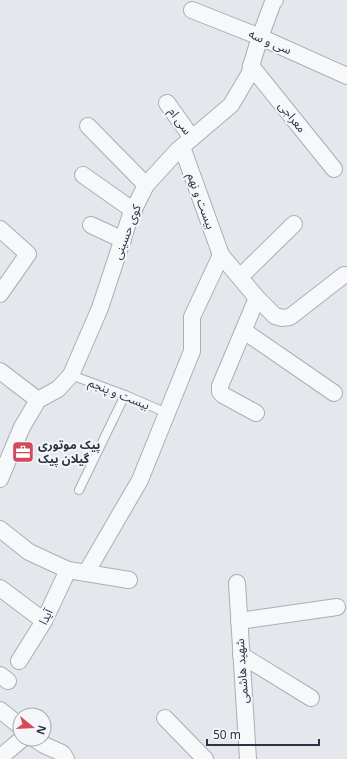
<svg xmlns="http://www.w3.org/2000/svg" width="347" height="759" font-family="'Noto Sans','Noto Sans Arabic',sans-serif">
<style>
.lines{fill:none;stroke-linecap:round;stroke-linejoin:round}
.service-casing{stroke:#a9aeb7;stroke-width:10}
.minor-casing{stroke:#a9aeb7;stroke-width:18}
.service{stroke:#f7f8fa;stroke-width:8}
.minor{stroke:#f7f8fa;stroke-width:16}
.labels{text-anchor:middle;stroke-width:4;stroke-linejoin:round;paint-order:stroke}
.street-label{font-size:12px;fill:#2b3445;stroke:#f4f6f9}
.poi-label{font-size:12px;font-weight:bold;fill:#2b3445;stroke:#f4f6f9;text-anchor:start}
</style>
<rect width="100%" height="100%" fill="#e4e7ec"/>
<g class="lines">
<!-- service casing -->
<g class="service-casing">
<g id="service">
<path d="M71,375l54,20 42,18"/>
<path d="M79,490l46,-95"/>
</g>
</g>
<!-- minor casing -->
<g class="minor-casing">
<g id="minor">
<path d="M192,10l68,27 87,39"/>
<path d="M251,66l83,103"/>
<path d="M167,103l25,35"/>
<path d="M88,126l58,59"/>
<path d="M182,147l39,108 36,43 18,18 7,2 8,-1 54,-42"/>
<path d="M83,175l51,36"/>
<path d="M91,225l32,15"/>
<path d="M0,229l28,25 -28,40"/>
<path d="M240,277l54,-53"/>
<path d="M244,331l90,62"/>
<path d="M0,371l38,29"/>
<path d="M256,413l-33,-18 -3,-3v-6l37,-88"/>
<path d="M0,479l22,-52 16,-27 20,-11 13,-14 29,-67 30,-91 16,-32 32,-35 53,-45 19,-32 1,-7 9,-29 13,-35 2,-2"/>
<path d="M0,529l29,23 39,18 61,10"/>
<path d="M86,573l54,-93 52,-129v-34l29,-62"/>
<path d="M237,583l11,176"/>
<path d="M0,588l44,33"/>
<path d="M239,621l98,-14"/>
<path d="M241,655l70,43"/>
<path d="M19,661l25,-40 24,-51"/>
<path d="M0,675l8,6"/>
<path d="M0,710l20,16"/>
<path d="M165,718l40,41"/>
<path d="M35,739l9,6 18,8 4,6"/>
<path d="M0,759l3,-4 19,-16"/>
</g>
</g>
<!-- service -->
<use href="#service" class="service"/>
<!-- minor -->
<use href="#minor" class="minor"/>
</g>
<!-- icons -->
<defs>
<g id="office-square" transform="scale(1.15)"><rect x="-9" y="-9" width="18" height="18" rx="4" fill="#d1495b" stroke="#f4f6f9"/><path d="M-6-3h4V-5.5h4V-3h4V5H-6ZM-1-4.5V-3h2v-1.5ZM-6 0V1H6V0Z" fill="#fff"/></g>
</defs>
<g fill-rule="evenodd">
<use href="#office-square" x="23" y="452"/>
</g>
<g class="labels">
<!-- street labels -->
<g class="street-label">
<text transform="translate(270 42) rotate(23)" y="4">سی و سه</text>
<text transform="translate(292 117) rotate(51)" y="4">معراجی</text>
<text transform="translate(180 121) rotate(54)" y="4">سی ام</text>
<text transform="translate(201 201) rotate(70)" y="4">بیست و نهم</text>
<text transform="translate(127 232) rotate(-69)" y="4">کوی حسینی</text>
<text transform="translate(119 394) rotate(22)" y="4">بیست و پنجم</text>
<text transform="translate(46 617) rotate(-63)" y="4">آیدا</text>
<text transform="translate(242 671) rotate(-94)" y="4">شهید هاشمی</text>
</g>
<!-- poi labels -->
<g class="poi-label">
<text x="38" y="449">پیک موتوری<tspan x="38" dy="14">گیلان پیک</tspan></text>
</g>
</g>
<!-- north arrow -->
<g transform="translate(32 727) rotate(108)"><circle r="19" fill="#f4f6f9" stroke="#a4a8b1"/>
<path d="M0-3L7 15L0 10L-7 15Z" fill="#d1495b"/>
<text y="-6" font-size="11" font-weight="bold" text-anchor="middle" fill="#2b3445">N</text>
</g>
<!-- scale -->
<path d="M207 739v6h112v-6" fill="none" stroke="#2b3445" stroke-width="2"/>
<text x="213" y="739" font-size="12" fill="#2b3445" stroke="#f4f6f9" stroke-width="3" paint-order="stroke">50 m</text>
</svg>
